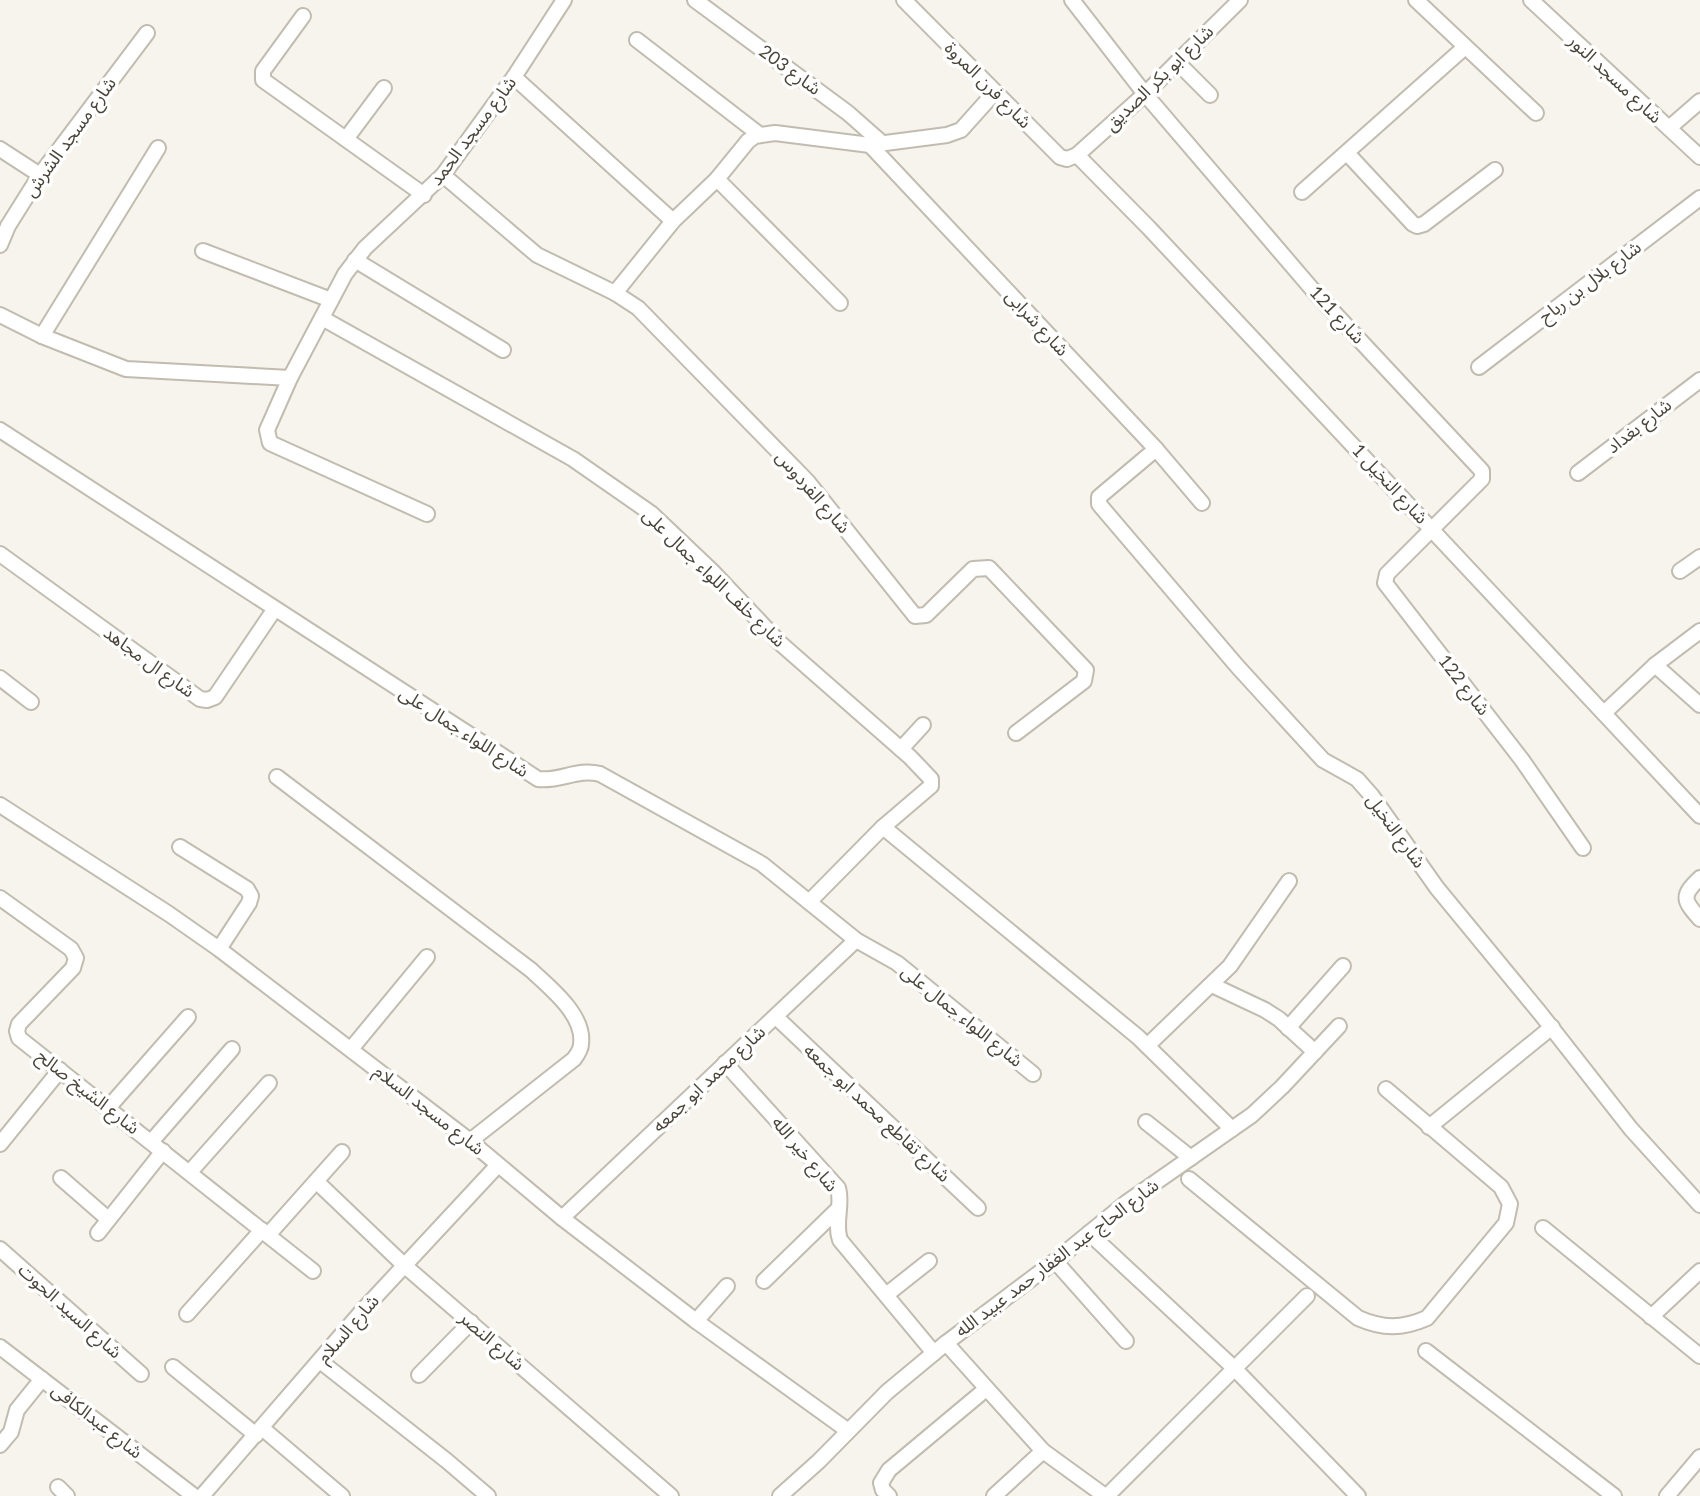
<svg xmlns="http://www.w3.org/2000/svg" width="1700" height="1496" font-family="Lato,'Noto Sans Arabic',sans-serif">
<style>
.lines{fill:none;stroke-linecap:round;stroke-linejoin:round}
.minor-casing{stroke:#c1bcaf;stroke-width:18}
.minor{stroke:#fff;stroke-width:14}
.labels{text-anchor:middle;stroke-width:7;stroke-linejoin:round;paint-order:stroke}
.street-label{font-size:18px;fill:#4a453a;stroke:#fff}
</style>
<rect width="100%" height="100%" fill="#f6f4ec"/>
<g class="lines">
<!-- minor casing -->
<g class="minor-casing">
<g id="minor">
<path d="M695,0l153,113 34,30"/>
<path d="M904,0l156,157 7,2 10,-4 68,-61 95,-94"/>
<path d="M1072,0l73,94 167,195 170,182v8l-95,95 -2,9 137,177 61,88"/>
<path d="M1416,0l120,113"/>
<path d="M1531,0l169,157"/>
<path d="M303,16l-40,55v9l161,115"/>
<path d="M637,40l123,95"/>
<path d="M1177,62l33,33"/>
<path d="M514,77l159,144"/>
<path d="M1669,128l31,-27"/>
<path d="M346,139l38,-51"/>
<path d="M870,145l286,304 46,54"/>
<path d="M0,149l40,26"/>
<path d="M1347,153l66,71 4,2 7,-2 71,-54"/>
<path d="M1077,155l72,73 551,588"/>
<path d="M443,175l94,80 78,38 23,15 170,174 107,134 11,-1 47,-46 16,-1 97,102 -2,11 -68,52"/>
<path d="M717,179l123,124"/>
<path d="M1302,192l163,-145"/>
<path d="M0,245l8,-19 32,-51 107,-142"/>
<path d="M203,251l128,49"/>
<path d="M355,260l148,90"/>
<path d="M615,293l58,-72 44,-42 31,-38 7,-5 20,-3 95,12 77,-10 14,-5 34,-38"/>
<path d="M0,315l42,21 84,33 164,9"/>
<path d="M322,318l251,141 79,55 60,57 68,72 130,114 21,22v7l-48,41 -74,75"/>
<path d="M42,336l116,-188"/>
<path d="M1479,367l221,-169"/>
<path d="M0,430l538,349c22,3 39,-11 62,-5l162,90 94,76 41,23 136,111"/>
<path d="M1156,449l-57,48v7l5,6 133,156 86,94 34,19 15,17 65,92 103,125 91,116 69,76"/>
<path d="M1578,473l122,-93"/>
<path d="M427,514l-157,-71 -3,-13 23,-52 55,-104 20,-26 78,-73 71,-98 50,-77"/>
<path d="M0,554l200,145 7,1 8,-3 59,-87"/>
<path d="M1680,571l20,-14"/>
<path d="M1655,665l45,40"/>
<path d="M0,678l31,24"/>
<path d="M1604,713l51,-48 45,-34"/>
<path d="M901,749l22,-24"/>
<path d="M277,777l254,193c19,18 54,45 50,74 0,5 -4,11 -7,15l-104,82"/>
<path d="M0,805l169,109 50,35 251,192 92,77 134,103 151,109"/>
<path d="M883,827l255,210 94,92"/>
<path d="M180,847l67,42 4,7 -2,7 -30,46"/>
<path d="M1700,878c-19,18 -17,22 0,41"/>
<path d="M0,898l71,51 5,9 -3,10 -54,56 -2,7 2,7 294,233"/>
<path d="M1212,985l53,25 14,9 36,33"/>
<path d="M776,1017l202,191"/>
<path d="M1288,1028l55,-62"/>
<path d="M1147,1046l83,-80 59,-85"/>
<path d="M351,1049l76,-92"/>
<path d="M725,1063l113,125c5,17 -4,34 2,52l94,113"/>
<path d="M108,1108l80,-91"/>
<path d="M1146,1122l45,36"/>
<path d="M1429,1127l123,-100"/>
<path d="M151,1142l81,-93"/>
<path d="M0,1144l60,-74"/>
<path d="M190,1172l79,-89"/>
<path d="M61,1178l47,41"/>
<path d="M1189,1179l169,139c25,11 44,11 69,0l79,-95 4,-19 -9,-17 -115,-98"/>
<path d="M317,1182l88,84 266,230"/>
<path d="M562,1218l294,-278"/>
<path d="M1543,1228l157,128"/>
<path d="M98,1233l65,-82"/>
<path d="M1089,1233l145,135 124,128"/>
<path d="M268,1235l74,-83"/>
<path d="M0,1249l141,125"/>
<path d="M1055,1261l71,80"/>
<path d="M764,1281l74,-72"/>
<path d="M886,1295l43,-34"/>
<path d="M187,1314l75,-84"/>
<path d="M1651,1317l49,-46"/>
<path d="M696,1321l31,-35"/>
<path d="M946,1343l97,108 62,45"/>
<path d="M0,1347l194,149"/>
<path d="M1426,1351l188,145"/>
<path d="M320,1361l127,100 41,35"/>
<path d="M173,1367l83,68"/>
<path d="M419,1375l52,-53"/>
<path d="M262,1428l80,68"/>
<path d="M0,1445l11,-13 6,-22 25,-31"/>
<path d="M58,1487l9,9"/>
<path d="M202,1496l161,-186 135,-145"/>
<path d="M780,1496l39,-35 68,-69 59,-49 109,-82 71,-58 126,-88 30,-28 57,-61"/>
<path d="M889,1496l-6,-6 -2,-7 8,-13 97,-81"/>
<path d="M994,1496l49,-45"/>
<path d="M1107,1496l200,-200"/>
<path d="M1667,1496l33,-39"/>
</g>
</g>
<!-- minor -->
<use href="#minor" class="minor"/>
</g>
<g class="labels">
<!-- street labels -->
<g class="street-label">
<text transform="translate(790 70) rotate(36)" y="6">شارع 203</text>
<text transform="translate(1159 78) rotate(-44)" y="6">شارع ابو بكر الصديق</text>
<text transform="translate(1615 79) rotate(43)" y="6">شارع مسجد النور</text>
<text transform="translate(988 85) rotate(45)" y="6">شارع فرن المروة</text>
<text transform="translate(473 131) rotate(-53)" y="6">شارع مسجد الحمد</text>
<text transform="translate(70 137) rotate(-54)" y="6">شارع مسجد الشرش</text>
<text transform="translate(1590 282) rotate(-37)" y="6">شارع بلال بن رباح</text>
<text transform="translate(1337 315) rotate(47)" y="6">شارع 121</text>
<text transform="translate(1037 323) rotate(47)" y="6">شارع شرابى</text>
<text transform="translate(1639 426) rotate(-38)" y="6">شارع بغداد</text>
<text transform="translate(1390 484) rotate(47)" y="6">شارع النخيل 1</text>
<text transform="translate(813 492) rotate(49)" y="6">شارع الفردوس</text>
<text transform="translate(714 578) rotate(44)" y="6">شارع خلف اللواء جمال على</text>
<text transform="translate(149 662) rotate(36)" y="6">شارع ال مجاهد</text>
<text transform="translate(1464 685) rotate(52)" y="6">شارع 122</text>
<text transform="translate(464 732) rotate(33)" y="6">شارع اللواء جمال على</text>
<text transform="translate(1396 831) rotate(54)" y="6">شارع النخيل</text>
<text transform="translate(962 1016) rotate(39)" y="6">شارع اللواء جمال على</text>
<text transform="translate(709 1079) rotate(-43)" y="6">شارع محمد ابو جمعه</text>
<text transform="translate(88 1092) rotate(38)" y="6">شارع الشيخ صالح</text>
<text transform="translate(429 1110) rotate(38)" y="6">شارع مسجد السلام</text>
<text transform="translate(877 1113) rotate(43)" y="6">شارع تقاطع محمد ابو جمعه</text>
<text transform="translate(805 1154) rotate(50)" y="6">شارع خير الله</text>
<text transform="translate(1057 1258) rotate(-37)" y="6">شارع الحاج عبد الغفار حمد عبيد الله</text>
<text transform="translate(70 1311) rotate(42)" y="6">شارع السيد الحوت</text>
<text transform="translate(348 1329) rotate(-49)" y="6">شارع السلام</text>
<text transform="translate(492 1341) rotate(41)" y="6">شارع النصر</text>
<text transform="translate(97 1421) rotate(38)" y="6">شارع عبدالكافى</text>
</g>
</g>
</svg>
